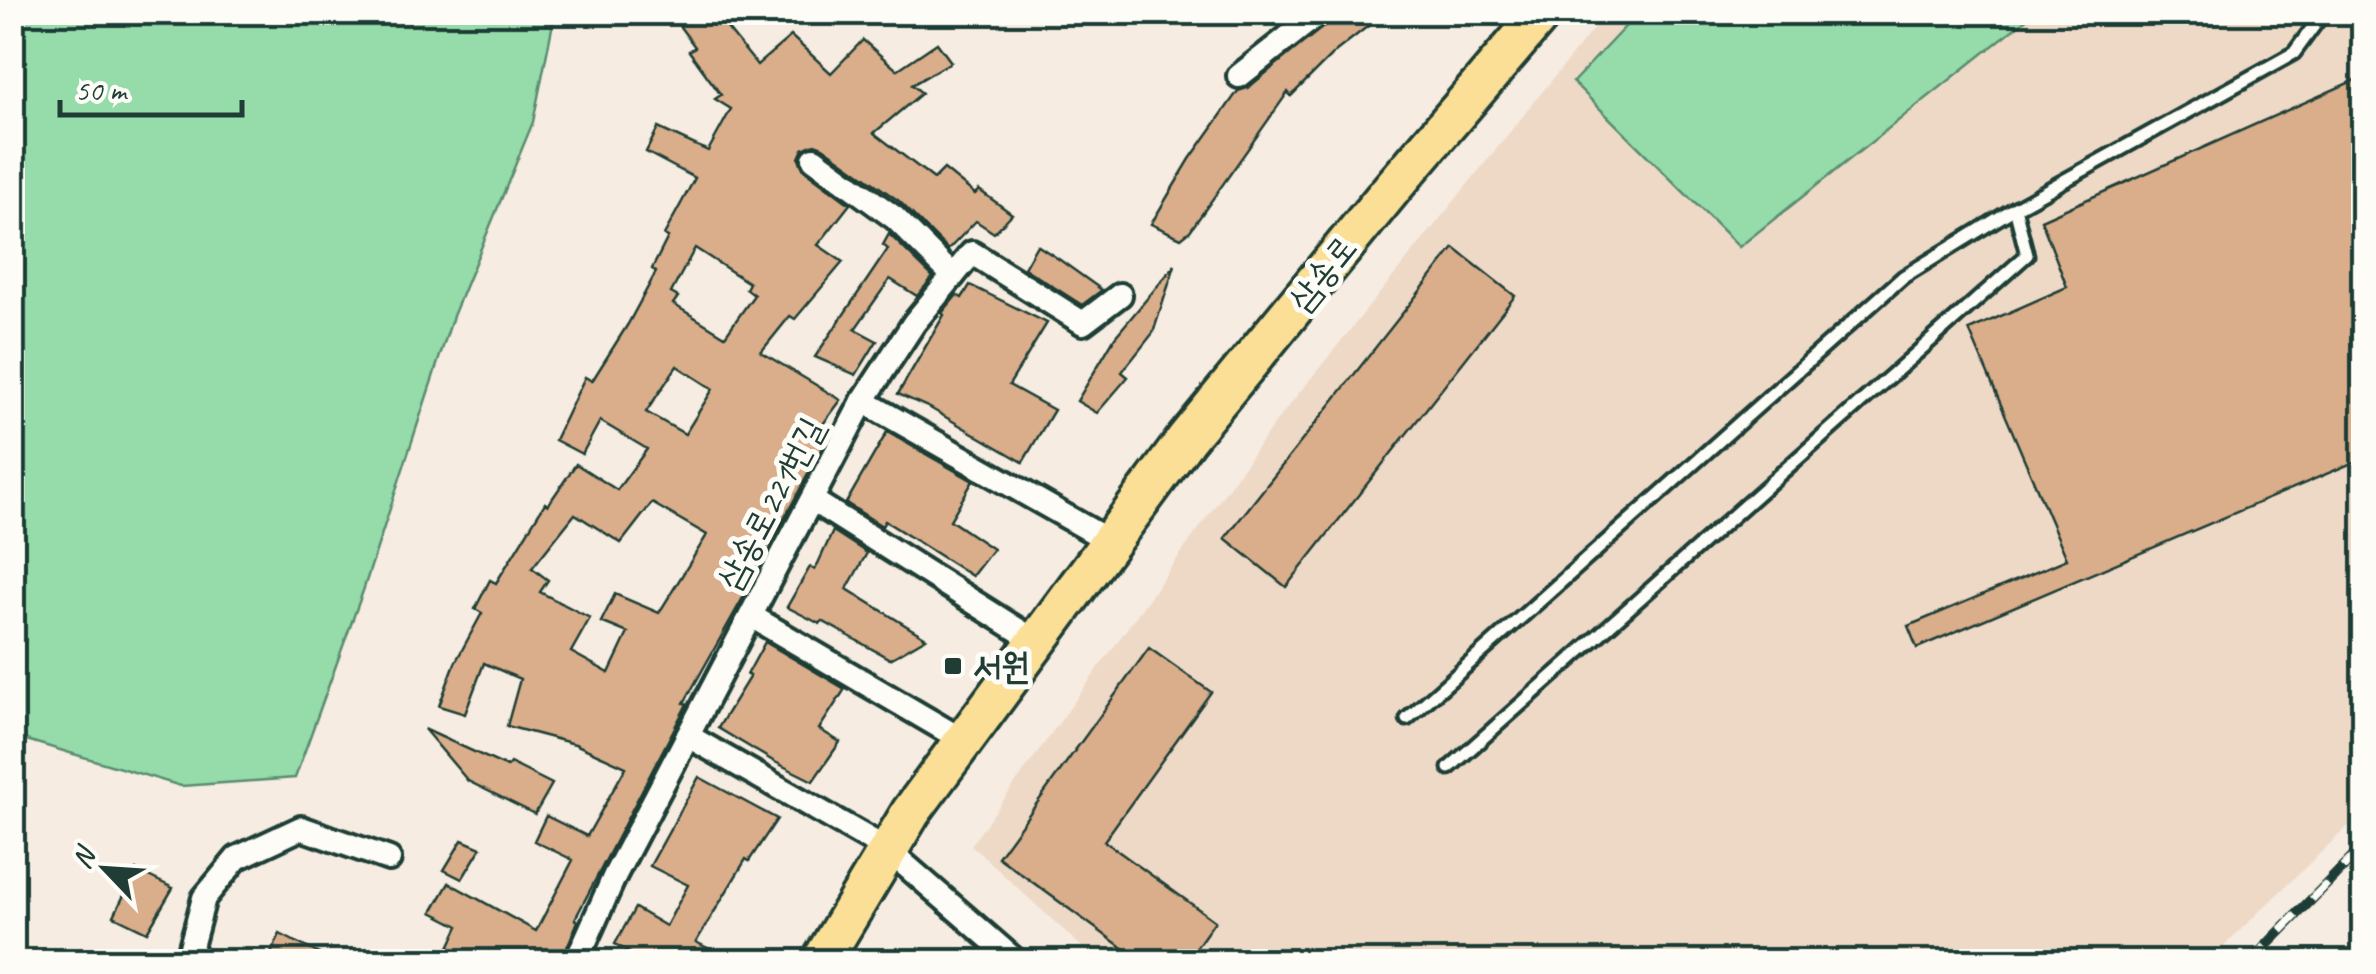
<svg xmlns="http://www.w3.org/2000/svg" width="2376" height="974" font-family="Caveat,'Poor Story',sans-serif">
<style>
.built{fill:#eed9c7}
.green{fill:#95dcaa;stroke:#5a8c6f;stroke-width:2.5}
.building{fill:#daae8b;stroke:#1f3d34;stroke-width:2.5;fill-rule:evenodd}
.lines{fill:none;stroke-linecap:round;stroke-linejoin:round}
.lane-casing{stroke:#1f3d34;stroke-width:19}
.street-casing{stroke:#1f3d34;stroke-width:30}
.primary-casing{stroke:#1f3d34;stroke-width:45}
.path{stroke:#1f3d34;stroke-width:5;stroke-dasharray:10 8;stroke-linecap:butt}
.lane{stroke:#fdfcf7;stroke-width:11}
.street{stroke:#fdfcf7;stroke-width:22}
.primary{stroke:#fbdf96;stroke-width:38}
.rail-casing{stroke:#1f3d34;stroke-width:11}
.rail{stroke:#fdfcf7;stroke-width:8;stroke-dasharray:22;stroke-linecap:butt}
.poi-dot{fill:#1f3d34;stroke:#fdfcf7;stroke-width:4}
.labels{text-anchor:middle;stroke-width:10;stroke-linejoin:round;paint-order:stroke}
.street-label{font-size:35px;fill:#1f3d34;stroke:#fdfcf7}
.poi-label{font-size:35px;font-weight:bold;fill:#1f3d34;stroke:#fdfcf7;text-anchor:start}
</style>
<rect width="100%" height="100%" fill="#f6ece1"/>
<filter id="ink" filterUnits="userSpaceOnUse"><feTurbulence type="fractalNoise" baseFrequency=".01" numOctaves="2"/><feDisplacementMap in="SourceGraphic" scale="20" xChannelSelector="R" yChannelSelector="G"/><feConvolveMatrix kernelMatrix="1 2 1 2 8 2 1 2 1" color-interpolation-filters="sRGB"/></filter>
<g filter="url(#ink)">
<!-- built -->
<path class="built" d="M1606,13h757v799l-155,149h-1111l-126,-116 304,-422z"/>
<!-- green -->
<g class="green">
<path d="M12,13h543l-22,109 -80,194 -90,275 -68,187 -114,8 -168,-50z"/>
<path d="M1638,13l1,-1 395,1 -295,234 -166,-165z"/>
</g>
<!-- building -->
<g class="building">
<path d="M669,12h45l43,53 34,-29 40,37 32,-33 34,30 40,-27 14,19 -39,23 10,8 -48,40 60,46 10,-10 31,25 4,-4 33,24 -18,19 -18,-12 -28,29 -49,-49 -76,-54 -8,-3 -12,5 -4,9 5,12 46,34 -32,41 25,17 -48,57 -5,-3 -29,36 80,48 -21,28 10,5 -47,88 -39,63 5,3 -65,116 3,1 -112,215 3,2 -17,41h-119l17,-36 -27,-14 17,-29 87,48 37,-71 -39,-19 12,-25 41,20 39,-69 -51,-23 -68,-18 13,-47 -36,-16 -19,51 -26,-8 16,-43 27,-50 -7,-4 15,-29 6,3 49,-80 3,2 28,-41 41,26 30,-41 -47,-28 -18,33 -27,-14 30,-63 7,4 36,-57 28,-52 -4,-3 16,-32 -4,-2 31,-57 -49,-26 12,-24 50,23 23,-42 -16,-10 6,-4 -32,-44 6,-4zM695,248l54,35 -3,6 8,6 -29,41 -52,-32 5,-7 -7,-4zM677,366l36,23 -28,45 -39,-22zM652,503l55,32 -48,78 -44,-19 -14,28 27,11 -19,40 -38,-21 19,-34 -50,-26 8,-12 -16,-12 43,-54 46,29z"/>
<path d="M1340,12h46l-51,40 -44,44 -3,-4 -98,139 -9,7 -30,-14 39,-65 48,-68 10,-3z"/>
<path d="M2364,76v382l-447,190 -9,-22 159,-67 -98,-229 98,-43 -26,-67z"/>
<path d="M889,234l44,43 -16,19 -27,-17 -35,50 22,12 -21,34 -41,-18 73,-108 -5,-4z"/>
<path d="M1037,245l23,15 42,30 -20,15 -58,-37z"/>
<path d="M1454,248l61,48 -229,291 -61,-49z"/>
<path d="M1175,265l-22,68 -31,39 6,5 -31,36 -20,-12 38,-64z"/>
<path d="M970,285l77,38 -38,62 45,25 -31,52 -93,-54 -32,-14 46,-79 -2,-2 15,-18 5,3z"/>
<path d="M887,432l86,49 -23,39 43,29 -21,27 -87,-55 -3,5 -36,-23z"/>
<path d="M833,531l34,22 -20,36 79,49 -36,21 -68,-38 -2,3 -33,-17 23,-40 5,3z"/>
<path d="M765,642l80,47 -26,40 21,13 -27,39 -40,-20 -55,-33 32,-52 -3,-1z"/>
<path d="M1149,648l62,44 -107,149 111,80 -29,41h-44l-144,-105z"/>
<path d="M424,729l83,38 3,-4 42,21 -17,30 -67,-33z"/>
<path d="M699,777l78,42 -28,42 -3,-2 -50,83 39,20h-89l-31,-18 20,-36 31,18 22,-41 -38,-19z"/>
<path d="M462,840l19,8 -19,31 -18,-9z"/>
<path d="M136,870l37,18 -26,44 -33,-16z"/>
<path d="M280,934l55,28h-68z"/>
</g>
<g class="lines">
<!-- lane casing -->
<g class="lane-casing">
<g id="lane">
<path d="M1407,719l496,-442 112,-69"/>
<path d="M1449,768l578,-513 -12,-47 279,-155 30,-41"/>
</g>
</g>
<!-- street casing -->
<g class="street-casing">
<g id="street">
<path d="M1239,76l81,-64"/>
<path d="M814,159l81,59 58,58"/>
<path d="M863,401l248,141"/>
<path d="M812,500l225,142"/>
<path d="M751,616l213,125"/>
<path d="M688,736l200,114 129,112"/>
<path d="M187,962l17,-64 33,-40 64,-30 88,31"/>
<path d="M576,962l39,-87 248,-474 51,-78 58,-70 111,70 37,-28"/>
</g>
</g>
<!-- primary casing -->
<g class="primary-casing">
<path id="primary" d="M821,962l90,-150 276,-374 207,-252 149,-174"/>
</g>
<!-- path -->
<path class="path" d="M2355,962l9,-9"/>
<!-- lane -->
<use href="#lane" class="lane"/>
<!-- street -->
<use href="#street" class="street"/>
<!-- primary -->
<use href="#primary" class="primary"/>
<!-- rail casing -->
<g class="rail-casing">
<path id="rail" d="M2250,962l114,-116"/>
</g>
<!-- rail -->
<use href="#rail" class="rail"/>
</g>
</g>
<!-- markers -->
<rect class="poi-dot" x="943" y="656" width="20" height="20" rx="5"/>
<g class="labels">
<!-- street labels -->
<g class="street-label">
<text transform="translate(1322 273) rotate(-51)" y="12">삼송로</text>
<text transform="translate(770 503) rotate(-62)" y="12">삼송로221번길</text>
</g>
<!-- poi labels -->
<g class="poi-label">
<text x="973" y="678">서원</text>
</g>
</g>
<!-- margin -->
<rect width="2376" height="974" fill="none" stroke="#fdfcf7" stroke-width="50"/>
<rect x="25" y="25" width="2326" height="924" fill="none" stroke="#1f3d34" stroke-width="4" filter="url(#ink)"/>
<!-- north arrow -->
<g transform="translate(105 869) rotate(295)" stroke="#fdfcf7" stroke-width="8" paint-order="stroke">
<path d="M0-8L18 38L0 25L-18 38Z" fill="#1f3d34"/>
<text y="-15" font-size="28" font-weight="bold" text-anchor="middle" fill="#1f3d34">N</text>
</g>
<!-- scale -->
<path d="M60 100v15h182v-15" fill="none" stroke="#1f3d34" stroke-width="5"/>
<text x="75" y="100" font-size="30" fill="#1f3d34" stroke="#fdfcf7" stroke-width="8" paint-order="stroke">50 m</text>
</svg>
